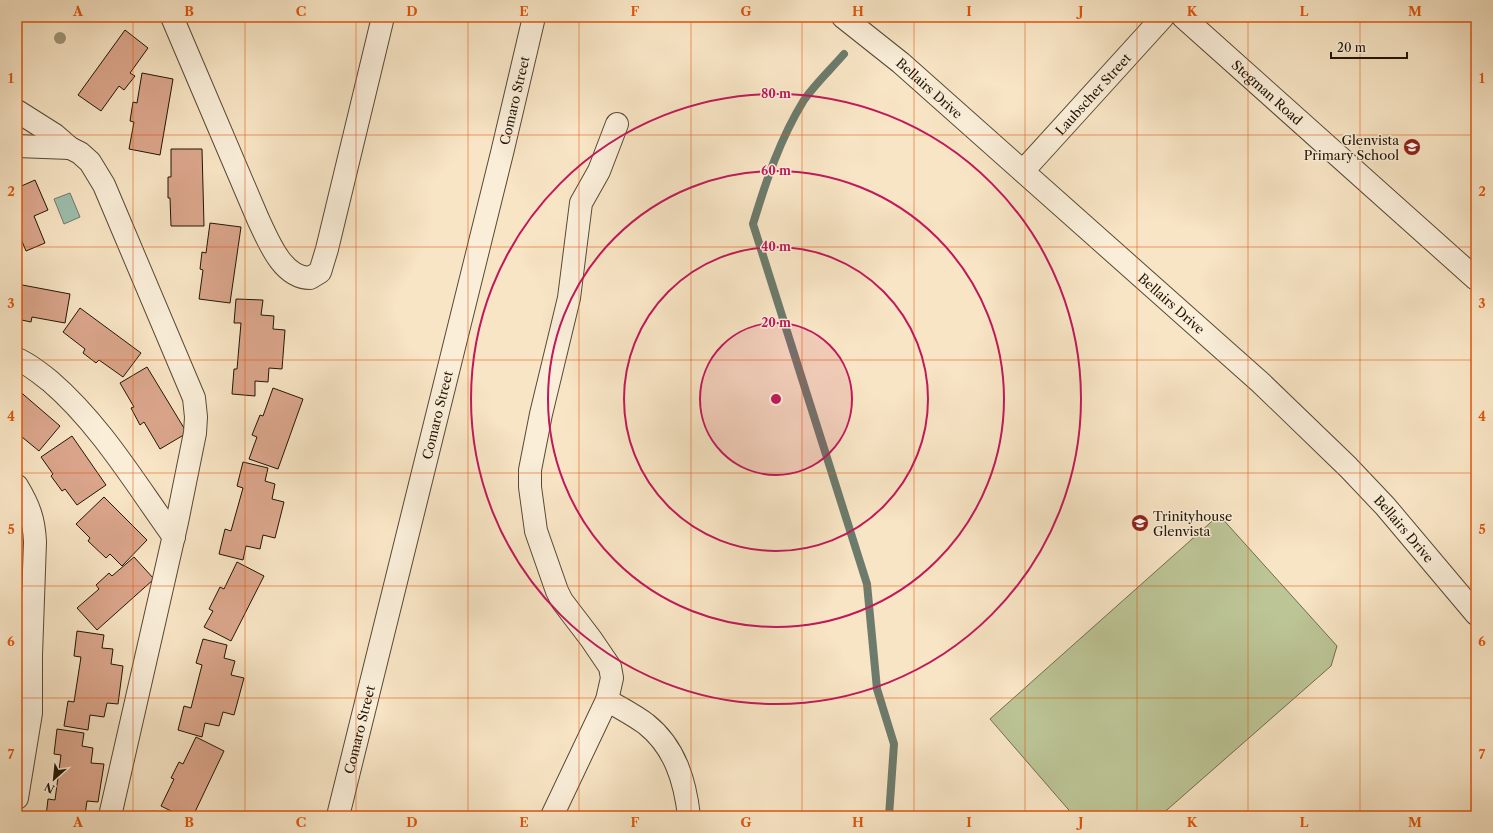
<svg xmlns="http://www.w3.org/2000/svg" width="1493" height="833" font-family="'Libre Caslon Text',serif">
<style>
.green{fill:#bcc596;stroke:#6f6d4e}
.water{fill:#9ebfb0;stroke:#6c7b6c}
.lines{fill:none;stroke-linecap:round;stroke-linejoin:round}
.stream{stroke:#6c7b6c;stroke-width:8}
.building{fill:#dba68c;stroke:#221505}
.minor-casing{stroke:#584935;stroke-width:24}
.minor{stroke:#faeed9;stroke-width:22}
.tree{fill:#a09577}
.grid{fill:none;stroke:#de560c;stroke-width:1;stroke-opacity:0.55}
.ring{fill:none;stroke:#c2185b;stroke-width:2}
.labels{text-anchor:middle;stroke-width:3;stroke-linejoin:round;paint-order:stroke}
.street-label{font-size:13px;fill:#221505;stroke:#faeed9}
.poi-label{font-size:13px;fill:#221505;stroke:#faeed9;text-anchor:end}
.centre{fill:#c2185b;stroke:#faeed9;stroke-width:2}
.ring-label{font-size:12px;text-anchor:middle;font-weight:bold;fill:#c2185b;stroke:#faeed9;stroke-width:3;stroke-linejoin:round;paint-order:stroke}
.neatline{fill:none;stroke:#de560c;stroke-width:1.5}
.grid-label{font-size:13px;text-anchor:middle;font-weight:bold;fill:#de560c}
</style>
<rect width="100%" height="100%" fill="#f8e5c5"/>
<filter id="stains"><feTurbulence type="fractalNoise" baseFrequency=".005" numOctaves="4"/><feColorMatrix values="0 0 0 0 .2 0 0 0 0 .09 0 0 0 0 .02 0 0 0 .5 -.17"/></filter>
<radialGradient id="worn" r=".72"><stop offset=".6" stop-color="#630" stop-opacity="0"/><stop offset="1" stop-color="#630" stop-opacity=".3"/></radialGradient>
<!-- green -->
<path class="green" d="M1219,515l118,131 -6,20 -171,150h-86l-84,-97z"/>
<!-- water -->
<path class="water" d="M70,193l10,24 -16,7 -10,-25z"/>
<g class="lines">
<!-- stream -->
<path class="stream" d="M844,54c-13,15 -29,30 -40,46 -24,39 -38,81 -51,124l114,360 10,105 17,55 -5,72"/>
</g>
<!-- building -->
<g class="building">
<path d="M125,30l23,18 -18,25 5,3 -11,14 -5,-4 -18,25 -23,-16z"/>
<path d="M142,73l31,6 -13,76 -31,-6 5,-27 -4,-1 3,-19 4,1z"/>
<path d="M171,149h31l2,77h-33l-1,-28h-2v-21h3z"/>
<path d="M35,180l13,30 -14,6 11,27 -19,8 -7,-17h-2v-46z"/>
<path d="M210,223l31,4 -11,76 -31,-4 4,-29 -3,-1 2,-17 4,1z"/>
<path d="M17,284l53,10 -5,29 -33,-6 -1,5 -14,-3z"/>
<path d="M236,299l27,1 -2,15 13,1 -1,13 12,1 -3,39 -13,-1 -1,14 -13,-1v15l-23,-2 2,-25h3l4,-46h-7z"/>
<path d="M80,308l61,45 -18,24 -24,-17 -3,3 -13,-10 2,-4 -22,-17z"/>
<path d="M147,367l40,66 -27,16 -16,-27 -4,3 -9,-17 3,-1 -14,-24z"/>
<path d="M273,388l30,11 -25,70 -29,-10 8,-22 -5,-2 8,-20 3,1z"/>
<path d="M17,389l43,37 -21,25 -17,-14 -4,3 -1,-1z"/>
<path d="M72,436l34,49 -29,20 -12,-16 -3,2 -11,-15 2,-2 -12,-17z"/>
<path d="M243,462l25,6 -3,13 10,3 -3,15 12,3 -9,36 -12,-3 -3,14 -14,-3 -3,14 -24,-6 6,-25 6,2 12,-43 -6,-2z"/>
<path d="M104,497l43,43 -25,26 -12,-12 -4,4 -18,-17 2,-3 -14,-14z"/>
<path d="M134,557l20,22 -57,51 -20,-22 22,-19 -3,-4 13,-12 3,3z"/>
<path d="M237,562l27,14 -33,65 -27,-14 9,-16 -4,-2 11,-22 4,2z"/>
<path d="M77,631l27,4 -2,13 11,1 -2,15 12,2 -5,38 -11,-1 -3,14 -14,-2 -2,15 -24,-4 4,-25 6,1 7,-45 -7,-1z"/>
<path d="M203,639l24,6 -3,13 11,3 -4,14 13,3 -10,37 -11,-3 -4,14 -14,-3 -3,14 -24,-7 6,-24 7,2 11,-43 -6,-2z"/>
<path d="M57,729l27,4 -2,13 11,2 -2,15 13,1 -6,38 -11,-1 -2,14 -14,-2 -1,3h-24l2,-17 7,1 6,-45 -7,-1z"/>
<path d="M196,737l28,14 -31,65h-12l-20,-10 13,-27 -3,-1 8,-16 4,2z"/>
<path d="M153,811l26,5h-27z"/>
</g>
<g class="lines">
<!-- minor casing -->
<g class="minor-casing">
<g id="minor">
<path d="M172,17l86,202c10,21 24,59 52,59l10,-6 7,-23 56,-232"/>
<path id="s1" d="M843,17l58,46 360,320 87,84 37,39 91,108"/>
<path id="s2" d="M1183,17l293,262"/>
<path d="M17,111l38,24 15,13 10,5 10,9 14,23 90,213 2,19 -1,16 -18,89 -67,294"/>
<path d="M17,146l53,2"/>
<path id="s3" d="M1023,171l140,-154"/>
<path d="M17,359c12,5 23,14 33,22 50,43 85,102 124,156"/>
<path d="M17,486c12,20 17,33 18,56l-4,113v58l-14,85"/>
<path d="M607,700c13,8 27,15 39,24 29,23 39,57 43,92"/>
<path id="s4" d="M338,816l164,-663 32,-136"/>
<path d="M552,816l55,-116 5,-22 -2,-11 -19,-28 -29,-38 -5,-10 -21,-60 -6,-44v-17l11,-56 28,-116 12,-95 18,-32 18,-47"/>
</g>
</g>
<!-- minor -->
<use href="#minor" class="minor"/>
</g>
<!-- trees -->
<circle class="tree" cx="60" cy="38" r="6"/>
<!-- grid -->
<path class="grid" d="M133,17v799M245,17v799M356,17v799M468,17v799M579,17v799M691,17v799M802,17v799M914,17v799M1025,17v799M1137,17v799M1248,17v799M1360,17v799M17,135h1459M17,247h1459M17,360h1459M17,473h1459M17,586h1459M17,698h1459"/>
<!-- distance rings -->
<circle cx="776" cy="399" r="76" fill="#c2185b" fill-opacity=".12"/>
<g class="ring">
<circle cx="776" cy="399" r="76"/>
<circle cx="776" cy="399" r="152"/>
<circle cx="776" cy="399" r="228"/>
<circle cx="776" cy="399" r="305"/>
</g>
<!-- icons -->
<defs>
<g id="school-disc" transform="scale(0.9)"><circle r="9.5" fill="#8f2418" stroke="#faeed9"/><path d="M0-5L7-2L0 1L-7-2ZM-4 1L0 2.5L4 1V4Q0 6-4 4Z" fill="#fff"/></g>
</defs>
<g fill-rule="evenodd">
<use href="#school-disc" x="1412" y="147"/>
<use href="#school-disc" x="1140" y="523"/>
</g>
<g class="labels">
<!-- street labels -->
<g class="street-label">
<text dy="5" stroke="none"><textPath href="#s1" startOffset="112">Bellairs Drive</textPath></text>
<text dy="5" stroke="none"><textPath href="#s2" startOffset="113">Stegman Road</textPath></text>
<text dy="5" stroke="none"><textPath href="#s3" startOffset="104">Laubscher Street</textPath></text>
<text dy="5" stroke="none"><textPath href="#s4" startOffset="737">Comaro Street</textPath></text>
<text dy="5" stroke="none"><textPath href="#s1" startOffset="436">Bellairs Drive</textPath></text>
<text dy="5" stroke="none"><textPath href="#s4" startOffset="413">Comaro Street</textPath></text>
<text dy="5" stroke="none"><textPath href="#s1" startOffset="760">Bellairs Drive</textPath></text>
<text dy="5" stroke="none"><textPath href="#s4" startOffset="89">Comaro Street</textPath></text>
</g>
<!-- poi labels -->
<g class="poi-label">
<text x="1399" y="145">Glenvista<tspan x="1399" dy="15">Primary School</tspan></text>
<text x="1153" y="521" text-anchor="start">Trinityhouse<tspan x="1153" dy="15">Glenvista</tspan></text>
</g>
</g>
<circle cx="776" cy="399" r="6" class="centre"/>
<g class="ring-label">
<text x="776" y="98">80 m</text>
<text x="776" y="175">60 m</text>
<text x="776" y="251">40 m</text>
<text x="776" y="327">20 m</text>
</g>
<!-- margin -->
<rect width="1493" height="833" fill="none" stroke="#f8e5c5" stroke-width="44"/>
<!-- north arrow -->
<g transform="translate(54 779) rotate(207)" stroke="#faeed9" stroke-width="3" paint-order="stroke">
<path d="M0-3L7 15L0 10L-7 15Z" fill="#221505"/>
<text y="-6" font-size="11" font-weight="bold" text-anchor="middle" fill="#221505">N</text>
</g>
<!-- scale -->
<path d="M1331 52v6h76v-6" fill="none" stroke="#221505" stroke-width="2"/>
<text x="1337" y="52" font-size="12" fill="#221505" stroke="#faeed9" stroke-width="3" paint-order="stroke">20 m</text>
<rect x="22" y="22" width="1449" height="789" class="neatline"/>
<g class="grid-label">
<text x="78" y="16">A</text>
<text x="189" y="16">B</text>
<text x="301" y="16">C</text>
<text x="412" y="16">D</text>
<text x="524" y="16">E</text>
<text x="635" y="16">F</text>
<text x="746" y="16">G</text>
<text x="858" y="16">H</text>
<text x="969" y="16">I</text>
<text x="1081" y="16">J</text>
<text x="1192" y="16">K</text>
<text x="1304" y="16">L</text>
<text x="1415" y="16">M</text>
<text x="11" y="83">1</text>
<text x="1482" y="83">1</text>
<text x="11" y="196">2</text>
<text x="1482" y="196">2</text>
<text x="11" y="308">3</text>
<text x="1482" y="308">3</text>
<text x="11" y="421">4</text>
<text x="1482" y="421">4</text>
<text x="11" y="534">5</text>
<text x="1482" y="534">5</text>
<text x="11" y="646">6</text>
<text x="1482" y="646">6</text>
<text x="11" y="759">7</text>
<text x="1482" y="759">7</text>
<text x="78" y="827">A</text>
<text x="189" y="827">B</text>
<text x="301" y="827">C</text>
<text x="412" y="827">D</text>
<text x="524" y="827">E</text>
<text x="635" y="827">F</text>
<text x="746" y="827">G</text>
<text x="858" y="827">H</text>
<text x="969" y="827">I</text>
<text x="1081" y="827">J</text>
<text x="1192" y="827">K</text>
<text x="1304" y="827">L</text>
<text x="1415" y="827">M</text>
</g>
<rect width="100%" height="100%" filter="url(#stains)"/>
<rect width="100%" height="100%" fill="url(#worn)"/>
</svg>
